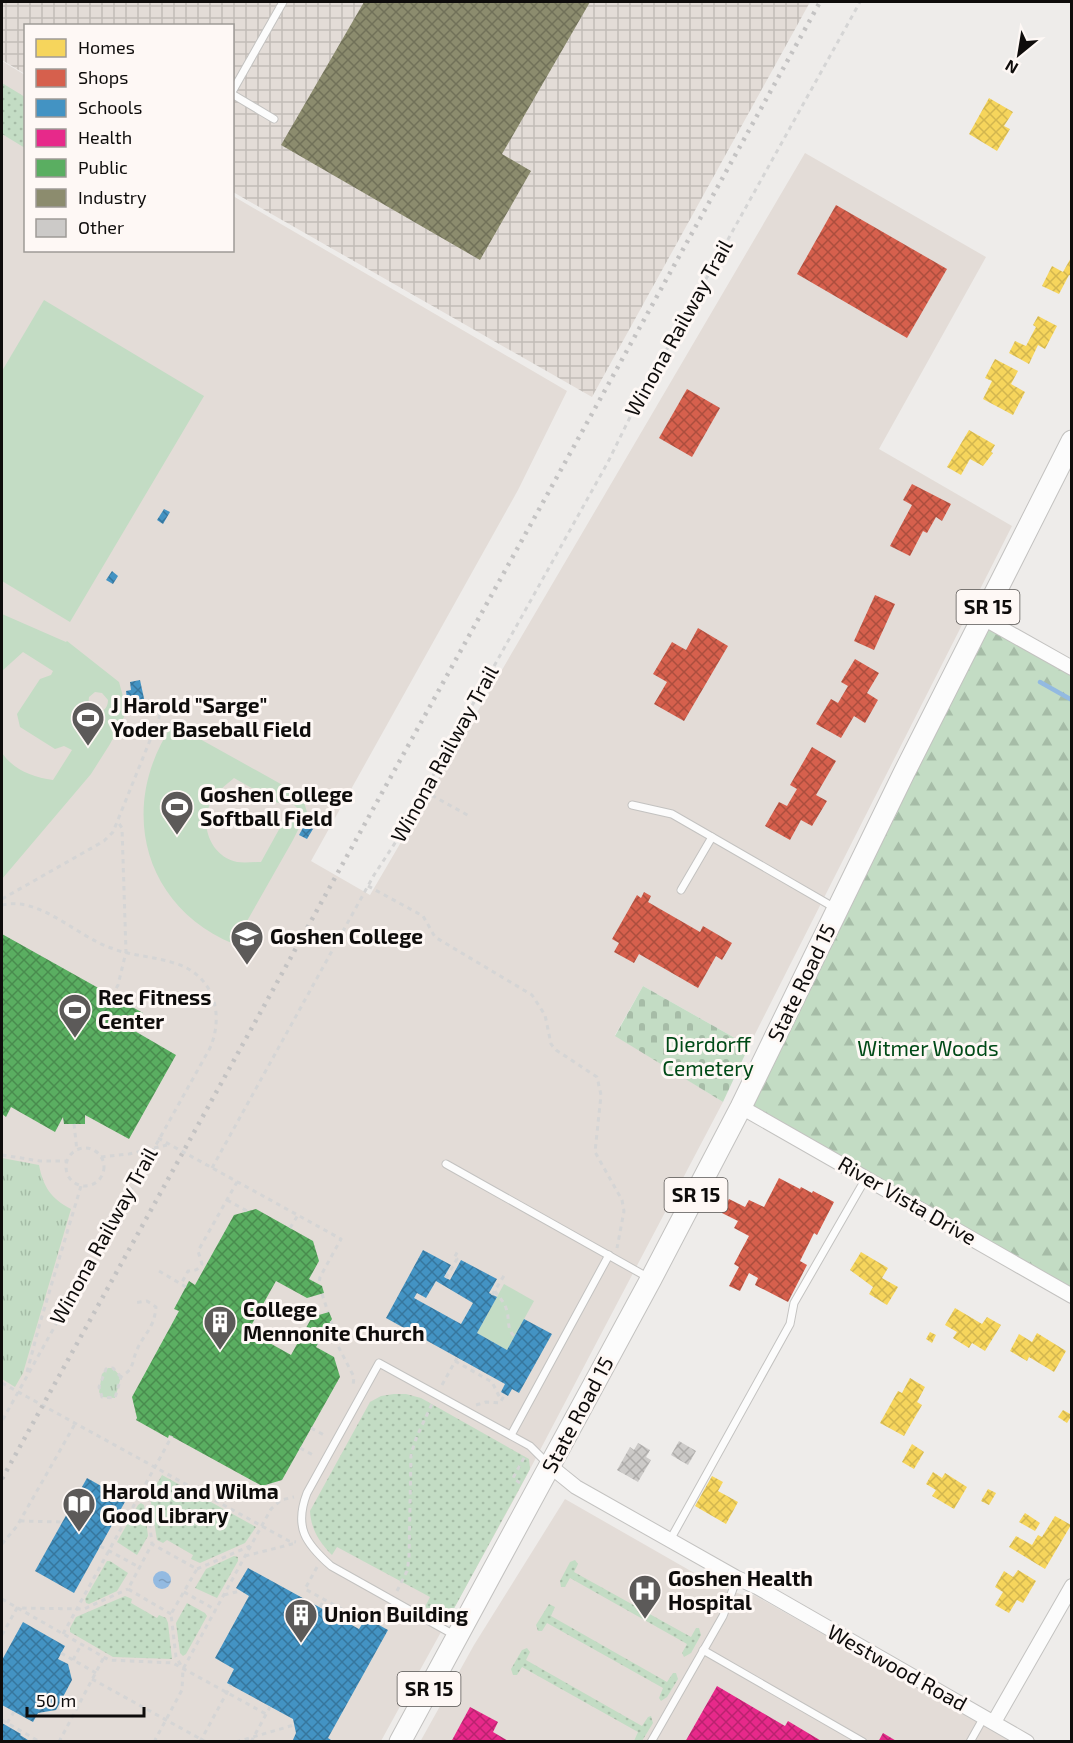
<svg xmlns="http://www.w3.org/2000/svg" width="1073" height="1743" font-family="'Exo 2',sans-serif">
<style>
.built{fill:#e3dcd7}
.industrial{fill:url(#industrial-grid)}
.grass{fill:url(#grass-dots)}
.forest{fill:url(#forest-firs)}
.cemetery{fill:url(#cemetery-stones)}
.park{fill:url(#park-tufts)}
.garden{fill:#c3dcc4;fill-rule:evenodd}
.water{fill:url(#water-ripples)}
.homes{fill:url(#homes-cross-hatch)}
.shops{fill:url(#shops-cross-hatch)}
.schools{fill:url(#schools-cross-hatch);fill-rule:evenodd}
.health{fill:url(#health-cross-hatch)}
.public{fill:url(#public-cross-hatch)}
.industry{fill:url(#industry-cross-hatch)}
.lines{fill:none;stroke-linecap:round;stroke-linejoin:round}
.stream{stroke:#93bae1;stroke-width:4.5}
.building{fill:url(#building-cross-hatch)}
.lane-casing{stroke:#c3c2c0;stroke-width:9}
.street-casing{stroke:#c3c2c0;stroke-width:16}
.primary-casing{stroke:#c3c2c0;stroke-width:23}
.path{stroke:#d5d5d5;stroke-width:3;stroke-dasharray:4.5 4.5;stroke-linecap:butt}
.lane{stroke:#fcfcfc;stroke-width:7}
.street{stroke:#fcfcfc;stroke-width:14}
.primary{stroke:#fcfcfc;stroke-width:21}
.rail{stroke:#c4c3c3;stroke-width:4.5;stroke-dasharray:3 6;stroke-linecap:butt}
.labels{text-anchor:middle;stroke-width:6;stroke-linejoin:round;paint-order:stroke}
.shield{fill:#fef8f5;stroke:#565351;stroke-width:1.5}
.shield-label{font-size:20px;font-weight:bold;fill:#0e0c0b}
.street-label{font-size:21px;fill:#0e0c0b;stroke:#fef8f5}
.poi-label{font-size:21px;font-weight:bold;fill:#0e0c0b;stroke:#fef8f5;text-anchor:start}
.park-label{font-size:21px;fill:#004a17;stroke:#fef8f5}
</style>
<defs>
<pattern id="industrial-grid" width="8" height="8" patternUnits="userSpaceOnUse" patternTransform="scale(1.5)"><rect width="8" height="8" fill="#e3dcd7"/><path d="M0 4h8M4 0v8" fill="none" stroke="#c2bcb7"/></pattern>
<pattern id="grass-dots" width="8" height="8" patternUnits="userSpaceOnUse" patternTransform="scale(1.5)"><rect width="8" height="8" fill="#c3dcc4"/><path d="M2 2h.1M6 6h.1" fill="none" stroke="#a6bca7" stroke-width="1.8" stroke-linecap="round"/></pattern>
<pattern id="forest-firs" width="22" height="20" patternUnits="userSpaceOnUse" patternTransform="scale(1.5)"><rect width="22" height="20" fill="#c3dcc4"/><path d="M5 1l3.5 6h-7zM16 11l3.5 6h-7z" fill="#a6bca7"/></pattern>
<pattern id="cemetery-stones" width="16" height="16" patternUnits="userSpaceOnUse" patternTransform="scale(1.5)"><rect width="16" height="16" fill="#c3dcc4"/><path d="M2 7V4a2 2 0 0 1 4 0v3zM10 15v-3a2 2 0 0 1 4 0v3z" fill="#a6bca7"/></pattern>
<pattern id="park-tufts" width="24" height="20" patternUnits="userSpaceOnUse" patternTransform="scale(1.5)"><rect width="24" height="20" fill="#c3dcc4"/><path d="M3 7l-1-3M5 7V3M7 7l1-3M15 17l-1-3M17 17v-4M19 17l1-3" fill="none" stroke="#a6bca7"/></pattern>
<pattern id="water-ripples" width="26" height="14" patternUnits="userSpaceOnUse" patternTransform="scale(1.5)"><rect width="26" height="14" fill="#93bae1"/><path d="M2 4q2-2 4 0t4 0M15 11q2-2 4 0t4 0" fill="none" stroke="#7e9fc0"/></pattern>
<pattern id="homes-cross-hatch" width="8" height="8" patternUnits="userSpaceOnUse" patternTransform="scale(1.5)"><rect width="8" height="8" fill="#f6d55c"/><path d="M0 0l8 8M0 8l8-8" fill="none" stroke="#d2b64f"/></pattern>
<pattern id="shops-cross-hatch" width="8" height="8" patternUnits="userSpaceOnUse" patternTransform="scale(1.5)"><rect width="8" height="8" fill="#d6604d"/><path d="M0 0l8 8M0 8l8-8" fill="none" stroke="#ac4e3e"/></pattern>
<pattern id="schools-cross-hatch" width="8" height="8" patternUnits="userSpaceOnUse" patternTransform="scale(1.5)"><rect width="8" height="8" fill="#4393c3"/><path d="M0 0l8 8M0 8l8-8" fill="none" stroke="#36769d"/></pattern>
<pattern id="health-cross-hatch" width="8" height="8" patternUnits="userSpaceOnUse" patternTransform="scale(1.5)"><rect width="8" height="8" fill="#e7298a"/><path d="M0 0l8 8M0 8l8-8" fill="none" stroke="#ba226f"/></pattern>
<pattern id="public-cross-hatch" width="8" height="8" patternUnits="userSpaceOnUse" patternTransform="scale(1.5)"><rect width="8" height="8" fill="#5aae61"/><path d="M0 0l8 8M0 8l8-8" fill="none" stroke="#498c4e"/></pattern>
<pattern id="industry-cross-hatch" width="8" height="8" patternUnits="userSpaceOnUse" patternTransform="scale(1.5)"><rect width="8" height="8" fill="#8c8c6e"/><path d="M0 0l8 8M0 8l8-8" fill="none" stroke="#717159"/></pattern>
<pattern id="building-cross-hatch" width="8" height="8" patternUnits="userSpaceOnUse" patternTransform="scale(1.5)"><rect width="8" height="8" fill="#cccac8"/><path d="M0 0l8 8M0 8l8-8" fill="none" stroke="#aeacaa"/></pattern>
</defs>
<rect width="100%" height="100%" fill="#eeecea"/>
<!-- built -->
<g class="built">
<path d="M2,61l23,14 1,175h206l1,-54 334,195 -49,99 -207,371 59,34 435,-742 181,104 -107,192 133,77 -263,520 -106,-60 -28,49 108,67 -205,390 -137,249h-379z"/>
<path d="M565,1499l152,87 29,10 8,-1 259,146 -593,1 54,-97z"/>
</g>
<!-- industrial -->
<path class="industrial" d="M2,2h808l-218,395 -359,-205 -1,-166h-206l-1,48 -23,-14z"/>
<!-- grass -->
<g class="grass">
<path d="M2,83l23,14v51l-23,-14z"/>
<path d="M394,1394h12l15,4 108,61 1,10 -79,145c-11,4 -16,-1 -26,-7l5,-10 -93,-50 -5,8c-13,-13 -21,-26 -22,-44l60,-109 11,-6z"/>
<path d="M162,1475l94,52 -11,16 -45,20 -9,-4 2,-4 -26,-15 -4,3 -6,-3 -7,-44z"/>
<path d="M141,1503l3,2 4,31 -11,19 -20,-13 21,-37z"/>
<path d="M234,1556l4,1v4l-21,37 -22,-10 11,-19z"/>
<path d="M575,1560l3,4 -4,8 117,65 5,-9h3l2,7 -10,18 -7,4 -2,-4 5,-9 -117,-66 -5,9h-4l-1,-6 10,-19z"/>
<path d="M107,1561h3l18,12 -11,18 -28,13 -3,-1 -1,-4z"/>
<path d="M125,1596l7,3 -1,4 26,15 2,-3 7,3 2,5 4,36 -59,-2 -43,-25v-4l6,-11z"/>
<path d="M187,1603l18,10 2,3 -21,38 -3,2 -3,-3 -4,-30z"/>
<path d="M549,1604l6,3 -4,9 116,66 6,-9h3l2,6 -11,18 -6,4 -2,-3 4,-10 -116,-65 -5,8h-4l-2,-6z"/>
<path d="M527,1648l3,4 -4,8 116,66 6,-9 3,-1 2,7 -11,18h-8l4,-9 -116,-65 -5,8h-4l-2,-6 11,-19z"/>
</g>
<!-- forest -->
<path class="forest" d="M983,618l88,50v628l-330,-189z"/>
<!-- cemetery -->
<path class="cemetery" d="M643,986l106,60 -26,56 -108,-66z"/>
<!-- park -->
<g class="park">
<path d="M2,1158l37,7c4,21 12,34 32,44l-48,164 -8,14 -13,-8z"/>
<path d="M108,1368h5l8,9 -6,21 -13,-1 -3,-5 3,-18z"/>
</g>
<!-- garden -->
<g class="garden">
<path d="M44,300l160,96 -134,226 -68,-41v-210z"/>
<path d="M2,614l64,28 1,-1 52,41 8,29 -17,33 -19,30 -89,105v-126c12,17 30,24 51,27l19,-30 -8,-4 -9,3 -35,-22 -3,-13 23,-35 11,-4 2,-4 -30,-19 -21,19zM95,692l7,1 6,7c0,8 -5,13 -12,12l-8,-6 1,-9z"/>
<path d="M173,724l106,59 24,16 4,13 -14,28 -59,104c-93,-38 -116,-140 -61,-220zM234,778l44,25 11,-3 8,8 -3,10 -12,6 -21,38c-8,0 -17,1 -24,0 -27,-6 -38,-38 -26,-60 5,-10 15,-17 23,-24z"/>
<path d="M504,1284l30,17 -27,49 -30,-17z"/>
</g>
<!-- water -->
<circle class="water" cx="162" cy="1580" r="9"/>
<!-- homes -->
<g class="homes">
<path d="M989,98l24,14 -9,14 6,3 -13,22 -28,-17z"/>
<path d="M1072,256v20l-3,-1 -10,19 -17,-8 10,-20 11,6z"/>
<path d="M1038,316l19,10 -12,23 -7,-4 -9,19 -20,-11 6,-12 11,5 10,-19 -3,-2z"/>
<path d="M995,359l23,12 -7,13 14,8 -12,23 -30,-16 9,-18 -7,-3z"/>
<path d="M969,430l26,15 -4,7 2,1 -10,13 -13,-7 -9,16 -14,-8z"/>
<path d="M861,1252l27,16 -6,10 16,9 -11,18 -18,-11 4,-7 -23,-17z"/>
<path d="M955,1308l27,16 5,-7 14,8 -16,26 -13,-8 -3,5 -16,-10 4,-6 -12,-7z"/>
<path d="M930,1332l6,3 -4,8 -6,-4z"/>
<path d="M1037,1333l29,18 -12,21 -25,-15 -2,4 -17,-10 9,-17 13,8z"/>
<path d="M910,1378l15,9 -8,15 5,3 -18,31 -24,-13 18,-32 4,2z"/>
<path d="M1063,1410l9,5 -5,8 -9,-6z"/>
<path d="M912,1444l12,8 -10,17 -12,-7z"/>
<path d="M933,1472l9,6 3,-5 22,14 -13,22 -22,-13 4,-6 -10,-6z"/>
<path d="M712,1476l11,6 -5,9 20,11 -12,22 -31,-18z"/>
<path d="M988,1489l8,4 -7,12 -8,-4z"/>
<path d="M1025,1513l15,10 -5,8 -16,-9z"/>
<path d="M1055,1516l16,9 -26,44 -36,-22 7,-11 16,9 6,-10 4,2z"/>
<path d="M1018,1570l18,11 -13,22 -6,-3 -8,13 -14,-8 8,-13 -8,-5 9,-16 9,6z"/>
</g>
<!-- shops -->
<g class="shops">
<path d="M836,205l111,64 -40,69 -110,-64z"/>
<path d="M687,389l33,19 -28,49 -33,-19z"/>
<path d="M912,484l39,20 -9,17 -6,-4 -9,16 -4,-2 -13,25 -20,-10 22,-41 -9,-5z"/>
<path d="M875,595l20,9 -21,46 -20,-9z"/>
<path d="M698,628l30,18 -44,75 -30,-17 13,-22 -14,-8 19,-32 14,8z"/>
<path d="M855,659l24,14 -12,20 11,7 -13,23 -11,-7 -13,22 -25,-14 15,-25 7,4 10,-17 -7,-4z"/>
<path d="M812,747l24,14 -20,34 11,6 -15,25 -11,-6 -11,20 -25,-14 14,-24 8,4 10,-17 -7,-4z"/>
<path d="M644,892l7,4 -3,6 52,30 3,-6 29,17 -10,17 -6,-4 -18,32 -59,-34 -5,9 -20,-11 5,-9 -7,-4 25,-44 4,3z"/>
<path d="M779,1178l21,11 1,-2 11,6 1,-2 21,11 -17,33 -3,-2 -14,28 7,4 -19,37 -33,-17 3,-7 -9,-5 -9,18 -11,-5 10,-19 -5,-3 15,-28 -15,-8 4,-7 -16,-8 7,-14 16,8 4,-7 15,7z"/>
</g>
<!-- schools -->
<g class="schools">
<path d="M164,509l6,3 -7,12 -6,-4z"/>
<path d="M112,571l6,5 -5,8 -7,-4z"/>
<path d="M140,680l5,23 -11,2 -1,-7 -6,1 -1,-8 5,-1 -1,-8z"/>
<path d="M305,824l8,5 -6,10 -8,-4z"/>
<path d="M423,1250l28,15 -7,12 6,3 11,-20 36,19 -8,14 8,4 -20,36 30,17 17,-31 28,15 -33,59 -7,-4 -4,7 -7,-4 4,-8 -119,-66zM436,1281l37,22 -12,21 -47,-26 3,-5 9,5z"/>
<path d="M87,1478l39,22 -52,93 -39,-22z"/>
<path d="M248,1568l111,61 7,-11 22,12 -60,108 6,4h-42l4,-9 -3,-14 -66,-36 7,-14 -19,-11 34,-62 -13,-8z"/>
<path d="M23,1622l42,24 -7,13 10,5 4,16 -16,30 -18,3 -5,9 -31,-17v-45z"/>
<path d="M2,1723l19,11 -1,1 11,7h-29z"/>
</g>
<!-- health -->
<g class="health">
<path d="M717,1686l68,40 3,-5 35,21h-138z"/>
<path d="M470,1707l28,15 -5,10 17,10h-59z"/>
<path d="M883,1733l15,9h-20z"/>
</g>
<!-- public -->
<g class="public">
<path d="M2,934l141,79 -10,17 43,25 -47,84 -44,-24v9h-21l-1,-7 -8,15 -44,-25 -5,10 -4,-3z"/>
<path d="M256,1209l57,32 6,20 -10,18 13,7 2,7 -17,5 -31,-17 -28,50 43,24 21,-38 17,-5 3,7 -16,28 18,10 6,20 -58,103 -20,6 -93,-51 -1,3 -32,-18 1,-2 -5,-21 47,-86 -5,-2 15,-28 6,4 39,-70z"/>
</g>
<!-- industry -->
<path class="industry" d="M364,2h226l-88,152 29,17 -51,89 -199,-115z"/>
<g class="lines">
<!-- stream -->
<path class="stream" d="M1040,682l32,18"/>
</g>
<!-- building -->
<g class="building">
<path d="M679,1441l17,10 -8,14 -17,-10z"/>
<path d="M638,1443l12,7 -4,7 5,3 -13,22 -21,-12 13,-23 4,3z"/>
</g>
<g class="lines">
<!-- lane casing -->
<g class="lane-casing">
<g id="lane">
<path d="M232,92l51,-90"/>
<path d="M232,94l42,25"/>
<path d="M632,805l40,9 163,94"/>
<path d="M681,890l31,-53"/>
<path d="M446,1164l203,114"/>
<path d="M511,1435l98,-180"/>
<path d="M670,1540l120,-216 4,-21 72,-125"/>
<path d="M456,1636l-125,-70c-26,-23 -37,-39 -24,-73l72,-130 151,83 17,17"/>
<path d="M703,1650l160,92"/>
<path d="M651,1742l72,-126 14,-38"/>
<path d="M970,1742l14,-25"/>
</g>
</g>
<!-- street casing -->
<g class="street-casing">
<g id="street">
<path d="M983,618l89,50"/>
<path d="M741,1107l331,189"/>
<path d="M550,1466l26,21 161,91 20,9 270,155"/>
<path d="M994,1722l78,-136"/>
</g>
</g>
<!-- primary casing -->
<g class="primary-casing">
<path id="primary" d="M400,1742l251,-463 90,-172 163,-334 168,-332"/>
</g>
<!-- path -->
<g class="path">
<path d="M424,791l47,26"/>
<path d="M368,886l55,30 12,21 97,58 13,20 6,29 5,6 41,27 4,18 -6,57 27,48 2,11 -7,37"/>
<path d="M2,899l102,-58 9,-9 46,-114 2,-11"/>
<path d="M2,905c38,-9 74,31 109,43 20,8 42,8 63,15 39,11 51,50 36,85l-208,373"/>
<path d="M112,996l6,-11 8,-33 -4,-124 -4,-6"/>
<path d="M74,1124l3,27"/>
<path d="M158,1138l183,101 -21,38 -1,8"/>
<circle cx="85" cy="1167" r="19"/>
<path d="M2,1155l38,6h28"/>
<path d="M101,1157l28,-3 38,-9"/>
<path d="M212,1168l162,-293 23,-35 211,-378 29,-59 223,-401"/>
<path d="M227,1200l20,11"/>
<path d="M290,1228l8,-13"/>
<path d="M159,1271l22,13"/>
<path d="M446,1278l11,-19 -3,-1 5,-9"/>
<path d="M186,1287l-5,-3 7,-13c7,0 10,-1 14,-7l-4,-13 39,-69"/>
<path d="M495,1291c3,6 9,10 11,17 4,10 0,20 8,28"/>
<path d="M322,1294l6,18"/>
<path d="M492,1295l13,-21"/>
<path d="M331,1321l7,25 16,31 -1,9"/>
<path d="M455,1361l37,21 9,18"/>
<path d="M27,1372l13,-49 41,-137"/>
<path d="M121,1377l-8,-9 -7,1 -7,18 3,10 13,1 6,-21c13,-9 10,-11 15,-25 7,-18 18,-22 20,-45l-9,-6 -13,2"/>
<path d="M2,1383l287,158 7,1"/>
<path d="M442,1385l15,-27"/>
<path d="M476,1405l10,-3 14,1 5,-9"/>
<path d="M311,1428l15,8"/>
<path d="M300,1448l15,8"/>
<path d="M520,1483l-7,-5 12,-22"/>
<path d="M145,1488l7,55"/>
<path d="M20,1521l42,1"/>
<path d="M2,1544l15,-18 58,-102"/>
<path d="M100,1546l39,21"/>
<path d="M245,1556l51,-13"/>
<path d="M317,1567l-12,22 55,30 5,-3 14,7"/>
<path d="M197,1569l53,-23"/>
<path d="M397,1591l10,-20 2,-13 2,-104 6,-18 15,-32"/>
<path d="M184,1592l32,18"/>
<path d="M224,1595l16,-4"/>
<path d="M2,1599l107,61 64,3 93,51"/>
<path d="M320,1607l4,-7"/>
<path d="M328,1612l4,-8"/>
<path d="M171,1614l-43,-25 24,-45 45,25 -26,45 5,43 6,10"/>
<path d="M338,1617l4,-8"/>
<path d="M379,1623l8,-15"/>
<path d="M63,1634l109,-198"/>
<path d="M2,1635l15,-27 67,1 44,-20"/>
<path d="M61,1653l35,20"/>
<path d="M73,1660l8,-15"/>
<path d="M92,1679l114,63"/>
<path d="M2,1720l38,22"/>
<path d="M7,1723l7,-11"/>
<path d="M59,1742l45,-85"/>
<path d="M154,1742l28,-52 1,-21 88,-160 10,-9 13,-3"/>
<path d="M200,1742l31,-57"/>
<path d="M236,1742l58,-17"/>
<path d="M251,1742l19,-35"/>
</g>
<!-- lane -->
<use href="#lane" class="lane"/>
<!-- street -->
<use href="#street" class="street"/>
<!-- primary -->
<use href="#primary" class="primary"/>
<!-- rail -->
<path class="rail" d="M2,1479l818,-1477"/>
</g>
<!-- icons -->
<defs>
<g id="stadium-pin" transform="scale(1.725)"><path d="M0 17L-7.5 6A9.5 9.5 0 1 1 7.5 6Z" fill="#5c5a59" stroke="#fef8f5"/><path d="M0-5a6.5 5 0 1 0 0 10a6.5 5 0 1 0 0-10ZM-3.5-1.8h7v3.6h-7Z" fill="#fff"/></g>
<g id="university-pin" transform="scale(1.725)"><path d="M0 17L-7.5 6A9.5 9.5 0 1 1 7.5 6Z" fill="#5c5a59" stroke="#fef8f5"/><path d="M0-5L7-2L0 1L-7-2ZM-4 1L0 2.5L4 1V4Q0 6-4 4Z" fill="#fff"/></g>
<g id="building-pin" transform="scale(1.725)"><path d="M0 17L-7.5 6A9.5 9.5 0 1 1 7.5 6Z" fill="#5c5a59" stroke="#fef8f5"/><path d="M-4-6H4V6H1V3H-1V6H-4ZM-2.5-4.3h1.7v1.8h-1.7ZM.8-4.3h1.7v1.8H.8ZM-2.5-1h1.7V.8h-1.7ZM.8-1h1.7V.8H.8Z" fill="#fff"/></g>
<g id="library-pin" transform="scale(1.725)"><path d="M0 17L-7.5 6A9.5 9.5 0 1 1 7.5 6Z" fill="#5c5a59" stroke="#fef8f5"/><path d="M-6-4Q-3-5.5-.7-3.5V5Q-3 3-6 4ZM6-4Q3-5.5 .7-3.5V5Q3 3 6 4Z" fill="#fff"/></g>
<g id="hospital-pin" transform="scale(1.725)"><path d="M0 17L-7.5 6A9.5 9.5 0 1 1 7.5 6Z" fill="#5c5a59" stroke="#fef8f5"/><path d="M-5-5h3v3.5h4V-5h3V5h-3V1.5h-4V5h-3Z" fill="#fff"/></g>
</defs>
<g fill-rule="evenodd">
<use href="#stadium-pin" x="88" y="718"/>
<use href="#stadium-pin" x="177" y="807"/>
<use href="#university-pin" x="247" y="937"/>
<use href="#stadium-pin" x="75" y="1010"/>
<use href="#building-pin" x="220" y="1322"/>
<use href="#library-pin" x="79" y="1504"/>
<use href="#hospital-pin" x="645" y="1591"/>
<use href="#building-pin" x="301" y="1615"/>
</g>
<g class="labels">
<!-- shield labels -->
<g class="shield">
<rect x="956.5" y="590" width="63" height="34" rx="4.5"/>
<rect x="664.5" y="1178" width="63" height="34" rx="4.5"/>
<rect x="397.5" y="1672" width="63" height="34" rx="4.5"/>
</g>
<g class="shield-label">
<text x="988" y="614">SR 15</text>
<text x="696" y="1202">SR 15</text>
<text x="429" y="1696">SR 15</text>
</g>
<!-- street labels -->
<g class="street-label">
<text transform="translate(679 328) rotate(-61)" y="7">Winona Railway Trail</text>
<text transform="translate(445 754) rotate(-61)" y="7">Winona Railway Trail</text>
<text transform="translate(802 983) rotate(-64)" y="7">State Road 15</text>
<text transform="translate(907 1201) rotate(30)" y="7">River Vista Drive</text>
<text transform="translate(104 1236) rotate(-61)" y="7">Winona Railway Trail</text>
<text transform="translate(578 1415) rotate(-62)" y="7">State Road 15</text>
<text transform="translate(897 1668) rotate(29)" y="7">Westwood Road</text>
</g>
<!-- poi labels -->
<g class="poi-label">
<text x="111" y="713">J Harold "Sarge"<tspan x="111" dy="24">Yoder Baseball Field</tspan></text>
<text x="200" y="802">Goshen College<tspan x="200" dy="24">Softball Field</tspan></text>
<text x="270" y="944">Goshen College</text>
<text x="98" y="1005">Rec Fitness<tspan x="98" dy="24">Center</tspan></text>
<text x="243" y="1317">College<tspan x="243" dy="24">Mennonite Church</tspan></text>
<text x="102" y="1499">Harold and Wilma<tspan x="102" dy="24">Good Library</tspan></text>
<text x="668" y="1586">Goshen Health<tspan x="668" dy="24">Hospital</tspan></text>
<text x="324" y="1622">Union Building</text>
</g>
<!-- park labels -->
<g class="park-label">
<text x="708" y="1052">Dierdorff<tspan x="708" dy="24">Cemetery</tspan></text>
<text x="928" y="1056">Witmer Woods</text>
</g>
</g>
<!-- border -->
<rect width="1073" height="1743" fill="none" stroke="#0e0c0b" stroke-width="6"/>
<!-- legend -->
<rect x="24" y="24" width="210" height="228" fill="#fef8f5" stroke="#9e9a97" stroke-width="1.5"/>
<rect x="36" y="39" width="30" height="18" fill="#f6d55c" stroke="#9e9a97" stroke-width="1.5"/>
<text x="78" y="54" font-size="18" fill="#0e0c0b">Homes</text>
<rect x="36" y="69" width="30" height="18" fill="#d6604d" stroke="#9e9a97" stroke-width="1.5"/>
<text x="78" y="84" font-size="18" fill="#0e0c0b">Shops</text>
<rect x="36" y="99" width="30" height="18" fill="#4393c3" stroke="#9e9a97" stroke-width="1.5"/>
<text x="78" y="114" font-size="18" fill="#0e0c0b">Schools</text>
<rect x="36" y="129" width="30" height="18" fill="#e7298a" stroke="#9e9a97" stroke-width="1.5"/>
<text x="78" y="144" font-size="18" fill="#0e0c0b">Health</text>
<rect x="36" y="159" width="30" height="18" fill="#5aae61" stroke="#9e9a97" stroke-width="1.5"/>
<text x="78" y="174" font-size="18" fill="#0e0c0b">Public</text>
<rect x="36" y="189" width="30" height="18" fill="#8c8c6e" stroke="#9e9a97" stroke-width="1.5"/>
<text x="78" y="204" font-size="18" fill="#0e0c0b">Industry</text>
<rect x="36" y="219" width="30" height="18" fill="#cccac8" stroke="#9e9a97" stroke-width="1.5"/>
<text x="78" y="234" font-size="18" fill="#0e0c0b">Other</text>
<!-- north arrow -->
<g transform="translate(1019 54) rotate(210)" stroke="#fef8f5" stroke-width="4.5" paint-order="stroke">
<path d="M0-4.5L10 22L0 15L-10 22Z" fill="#0e0c0b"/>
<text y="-9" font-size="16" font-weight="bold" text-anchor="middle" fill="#0e0c0b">N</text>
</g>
<!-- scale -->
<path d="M27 1707v9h117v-9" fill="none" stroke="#0e0c0b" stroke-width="3"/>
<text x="36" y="1707" font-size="18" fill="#0e0c0b" stroke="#fef8f5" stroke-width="4.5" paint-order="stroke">50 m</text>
</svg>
